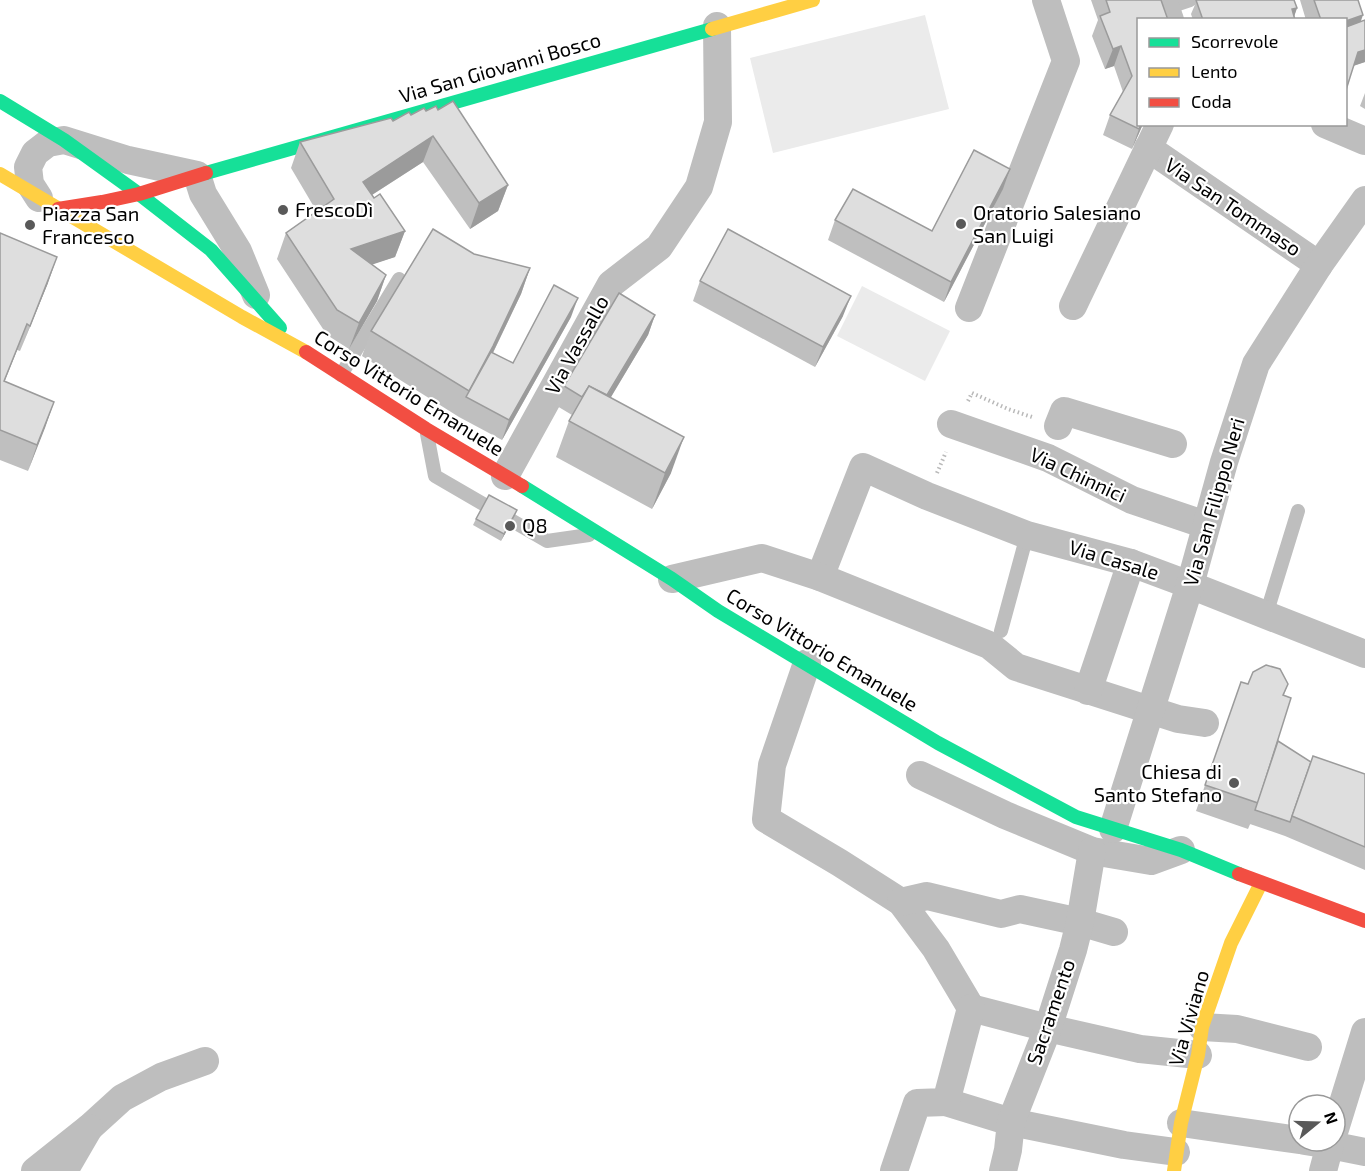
<svg xmlns="http://www.w3.org/2000/svg" width="1365" height="1171" font-family="'Exo 2',sans-serif">
<style>
.green{fill:#ebebeb}
.lines{fill:none;stroke-linecap:round;stroke-linejoin:round}
.path{stroke:#b9b9b9;stroke-width:4;stroke-dasharray:1.5 3;stroke-linecap:butt}
.lane{stroke:#bebebe;stroke-width:14}
.street{stroke:#bebebe;stroke-width:28}
.fast{stroke:#16e098;stroke-width:14}
.slow{stroke:#ffcf43;stroke-width:14}
.jam{stroke:#f24e42;stroke-width:14}
.wall{fill:#bfbfbf}
.shaded-wall{fill:#9b9b9b}
.building{fill:#dedede;stroke:#9b9b9b;stroke-width:1.5}
.poi-dot{fill:#595959;stroke:#fff;stroke-width:2}
.labels{text-anchor:middle;stroke-width:4.5;stroke-linejoin:round;paint-order:stroke}
.street-label{font-size:20px;fill:#000;stroke:#fff}
.poi-label{font-size:20px;fill:#000;stroke:#fff;text-anchor:start}
</style>
<rect width="100%" height="100%" fill="#fff"/>
<!-- green -->
<g class="green">
<path d="M925,15l24,94 -176,44 -23,-95z"/>
<path d="M862,286l88,45 -25,50 -88,-45z"/>
</g>
<g class="lines">
<!-- path -->
<g class="path">
<path d="M968,401l4,-8 36,16 24,8"/>
<path d="M937,473l9,-21"/>
</g>
<!-- lane -->
<g class="lane">
<path d="M1166,8l24,-8"/>
<path d="M341,375l58,-96"/>
<path d="M427,434l8,42 112,65 42,-6"/>
<path d="M1266,615l32,-104"/>
<path d="M1001,631l26,-96"/>
</g>
<!-- street -->
<g class="street">
<path d="M1163,0l7,20"/>
<path d="M1325,124l40,17"/>
<path d="M1148,148l171,117"/>
<path d="M39,198l-9,-14 -2,-17 7,-14 13,-10 16,-3 64,20 69,15 6,19 35,57 18,44"/>
<path d="M1073,306l87,-182"/>
<path d="M969,308l97,-247 -20,-61"/>
<path d="M951,424l97,34 84,42 74,25"/>
<path d="M1058,426l6,-15 109,33"/>
<path d="M505,476l106,-192 48,-37 40,-60 19,-65 -1,-96"/>
<path d="M820,577l43,-110 64,29 100,39 104,28 59,22 175,69"/>
<path d="M672,579l90,-21 58,19 169,68 27,22 162,52 27,4"/>
<path d="M807,663l-35,102 -6,54 74,44 61,39 35,47 35,59"/>
<path d="M1088,691l43,-128"/>
<path d="M920,775l85,40 87,36 59,10 30,-11"/>
<path d="M1113,829l77,-244 34,-123 32,-98 63,-99 46,-65"/>
<path d="M901,902l26,-6 74,18 19,-5 60,13 34,10"/>
<path d="M971,1008l77,20 92,21 58,6"/>
<path d="M1202,1027l35,2 71,18"/>
<path d="M946,1102l65,20 113,23 52,7"/>
<path d="M1181,1123l118,17"/>
<path d="M89,1128l33,-30 39,-21 44,-16"/>
<path d="M1335,1129l30,-97"/>
<path d="M1305,1141l25,4 35,7"/>
<path d="M35,1171l54,-43 -25,43"/>
<path d="M894,1171l23,-68 29,-1 25,-94"/>
<path d="M1003,1171l5,-21 3,-28 37,-94 25,-78 7,-28 12,-71"/>
<path d="M1323,1171l8,-30"/>
</g>
<!-- fast -->
<g class="fast">
<path d="M0,101l64,39 75,54 72,56 69,78"/>
<path d="M206,173l506,-144"/>
<path d="M522,486l150,93 46,32 220,132 138,74 105,33 58,24"/>
</g>
<!-- slow -->
<g class="slow">
<path d="M712,29l101,-29"/>
<path d="M0,174l242,143 64,35"/>
<path d="M1174,1171l7,-48 17,-68 4,-28 29,-84 30,-60"/>
</g>
<!-- jam -->
<g class="jam">
<path d="M58,209l44,-7 37,-8 67,-21"/>
<path d="M306,352l120,77 96,57"/>
<path d="M1239,874l126,47"/>
</g>
</g>
<!-- wall -->
<g class="wall">
<path d="M1091,0h70l-18,124 -11,25 -29,-14 7,-20 13,-23 -9,-26 -9,3 -13,-33 6,-16z"/>
<path d="M1197,0l100,8 -3,8 1,4h-102l-2,-6z"/>
<path d="M1300,0h58l3,21 4,-1v42l-12,4 -7,-46h-40z"/>
<path d="M1365,93v16l-5,-3z"/>
<path d="M426,111l82,74 -10,26 -28,18 -47,-67 -51,33 33,36 -10,26 -23,7 14,11 -9,26 -28,48 -22,-14 -50,-76 9,-26 31,-21 -26,-44 9,-26 93,-21z"/>
<path d="M1003,189l-59,113 -116,-62 7,-20 97,11z"/>
<path d="M0,233l48,50 -28,68 -3,-1 -13,31 50,21 -26,69 -28,-11z"/>
<path d="M474,254l56,14 -9,26 -28,59 20,10 58,-46 -69,123 -43,-23 -97,-61 9,-25z"/>
<path d="M700,281l143,35 -28,51 -122,-66z"/>
<path d="M655,315l-7,20 -37,62 60,76 -19,36 -96,-52 13,-36 3,-6 -15,-9 7,-20z"/>
<path d="M517,510l-3,7 -13,24 -28,-16 3,-6z"/>
<path d="M1241,682l7,2h40l-4,11 -6,46 33,21 54,12v96l-80,-34 -35,-12 1,-2 -3,7 -52,-18z"/>
</g>
<!-- shaded-wall -->
<g class="shaded-wall">
<path d="M1297,8l-4,12 -1,-11z"/>
<path d="M1363,15l-7,20 -10,3v-17z"/>
<path d="M1121,46l-7,20 -9,3 8,-20z"/>
<path d="M1365,50v12l-12,4 5,-14z"/>
<path d="M1141,124h2l-11,25 7,-20z"/>
<path d="M433,136l-10,26 -70,45 10,-25z"/>
<path d="M1010,169l-7,20 -59,113 7,-20z"/>
<path d="M508,185l-10,26 -28,18 9,-26z"/>
<path d="M405,231l-10,26 -54,18 10,-26z"/>
<path d="M57,257l-9,26 -28,68 10,-25z"/>
<path d="M530,268l-9,26 -37,77 -18,26z"/>
<path d="M386,275l-9,26 -28,48 10,-26z"/>
<path d="M851,296l-8,20 -28,51 8,-20z"/>
<path d="M578,298l-7,19 -69,123 7,-20z"/>
<path d="M655,315l-7,20 -55,92 7,-19z"/>
<path d="M27,324l-10,26 -17,43v-2z"/>
<path d="M54,402l-9,26 -17,43 9,-26z"/>
<path d="M684,437l-13,36 -19,36 13,-36z"/>
<path d="M517,510l-3,7 -13,24 3,-7z"/>
</g>
<!-- building -->
<g class="building">
<path d="M1106,0h55l7,20h-30v104h3l-2,5 -29,-14 22,-39 -11,-30 -8,3 -13,-33 10,-4z"/>
<path d="M1196,0h98l3,8 -5,1 3,11h-92z"/>
<path d="M1314,0h44l5,15 -17,6v-1h-25z"/>
<path d="M1365,20v30l-7,2 -12,38v-63z"/>
<path d="M453,101l55,84 -29,18 -46,-67 -70,46 11,16 6,-4 25,37 -54,18 35,26 -27,48 -22,-13 -51,-77 48,-34 -34,-57 91,-24 2,3 16,-9 2,3 13,-7 2,3 10,-5 2,4z"/>
<path d="M974,150l36,19 -59,113 -116,-62 18,-31 79,42z"/>
<path d="M433,229l41,25 56,14 -37,78 -24,45 -98,-60z"/>
<path d="M728,229l123,67 -28,51 -123,-66z"/>
<path d="M0,233l57,24 -27,69 -3,-2 -23,57 50,21 -17,43 -37,-15z"/>
<path d="M554,285l24,13 -69,122 -43,-23 25,-45 22,11z"/>
<path d="M619,293l36,22 -48,80 -18,-9 -7,11 -18,-11z"/>
<path d="M589,386l95,51 -19,36 -96,-52z"/>
<path d="M489,495l28,15 -13,24 -28,-15z"/>
<path d="M1266,665l14,4 8,15 -5,11 8,3 -33,105 -53,-18 36,-103 7,2 5,-12z"/>
<path d="M1278,741l33,21 -21,60 -35,-12z"/>
<path d="M1313,756l52,18v73l-73,-31z"/>
</g>
<!-- markers -->
<g class="poi-dot">
<circle cx="283" cy="210" r="6"/>
<circle cx="961" cy="224" r="6"/>
<circle cx="30" cy="225" r="6"/>
<circle cx="510" cy="526" r="6"/>
<circle cx="1234" cy="783" r="6"/>
</g>
<g class="labels">
<!-- street labels -->
<g class="street-label">
<text transform="translate(500 68) rotate(-16)" y="7">Via San Giovanni Bosco</text>
<text transform="translate(1233 207) rotate(34)" y="7">Via San Tommaso</text>
<text transform="translate(577 345) rotate(-61)" y="7">Via Vassallo</text>
<text transform="translate(409 393) rotate(32)" y="7">Corso Vittorio Emanuele</text>
<text transform="translate(1078 475) rotate(25)" y="7">Via Chinnici</text>
<text transform="translate(1214 502) rotate(-74)" y="7">Via San Filippo Neri</text>
<text transform="translate(1114 560) rotate(17)" y="7">Via Casale</text>
<text transform="translate(822 650) rotate(31)" y="7">Corso Vittorio Emanuele</text>
<text transform="translate(1051 1012) rotate(-71)" y="7">Sacramento</text>
<text transform="translate(1189 1018) rotate(-74)" y="7">Via Viviano</text>
</g>
<!-- poi labels -->
<g class="poi-label">
<text x="295" y="217">FrescoDì</text>
<text x="973" y="220">Oratorio Salesiano<tspan x="973" dy="23">San Luigi</tspan></text>
<text x="42" y="221">Piazza San<tspan x="42" dy="23">Francesco</tspan></text>
<text x="522" y="533">Q8</text>
<text x="1222" y="779" text-anchor="end">Chiesa di<tspan x="1222" dy="23">Santo Stefano</tspan></text>
</g>
</g>
<!-- legend -->
<rect x="1137" y="18" width="210" height="108" fill="#ffffff" stroke="#999999" stroke-width="1.5"/>
<rect x="1149" y="38" width="30" height="9" fill="#16e098" stroke="#999999" stroke-width="1.5"/>
<text x="1191" y="48" font-size="18" fill="#000000">Scorrevole</text>
<rect x="1149" y="68" width="30" height="9" fill="#ffcf43" stroke="#999999" stroke-width="1.5"/>
<text x="1191" y="78" font-size="18" fill="#000000">Lento</text>
<rect x="1149" y="98" width="30" height="9" fill="#f24e42" stroke="#999999" stroke-width="1.5"/>
<text x="1191" y="108" font-size="18" fill="#000000">Coda</text>
<!-- north arrow -->
<g transform="translate(1317 1123) rotate(71)"><circle r="28" fill="#ffffff" stroke="#999999" stroke-width="1.5"/>
<path d="M0-4.5L10 22L0 15L-10 22Z" fill="#595959"/>
<text y="-9" font-size="16" font-weight="bold" text-anchor="middle" fill="#000000">N</text>
</g>
</svg>
